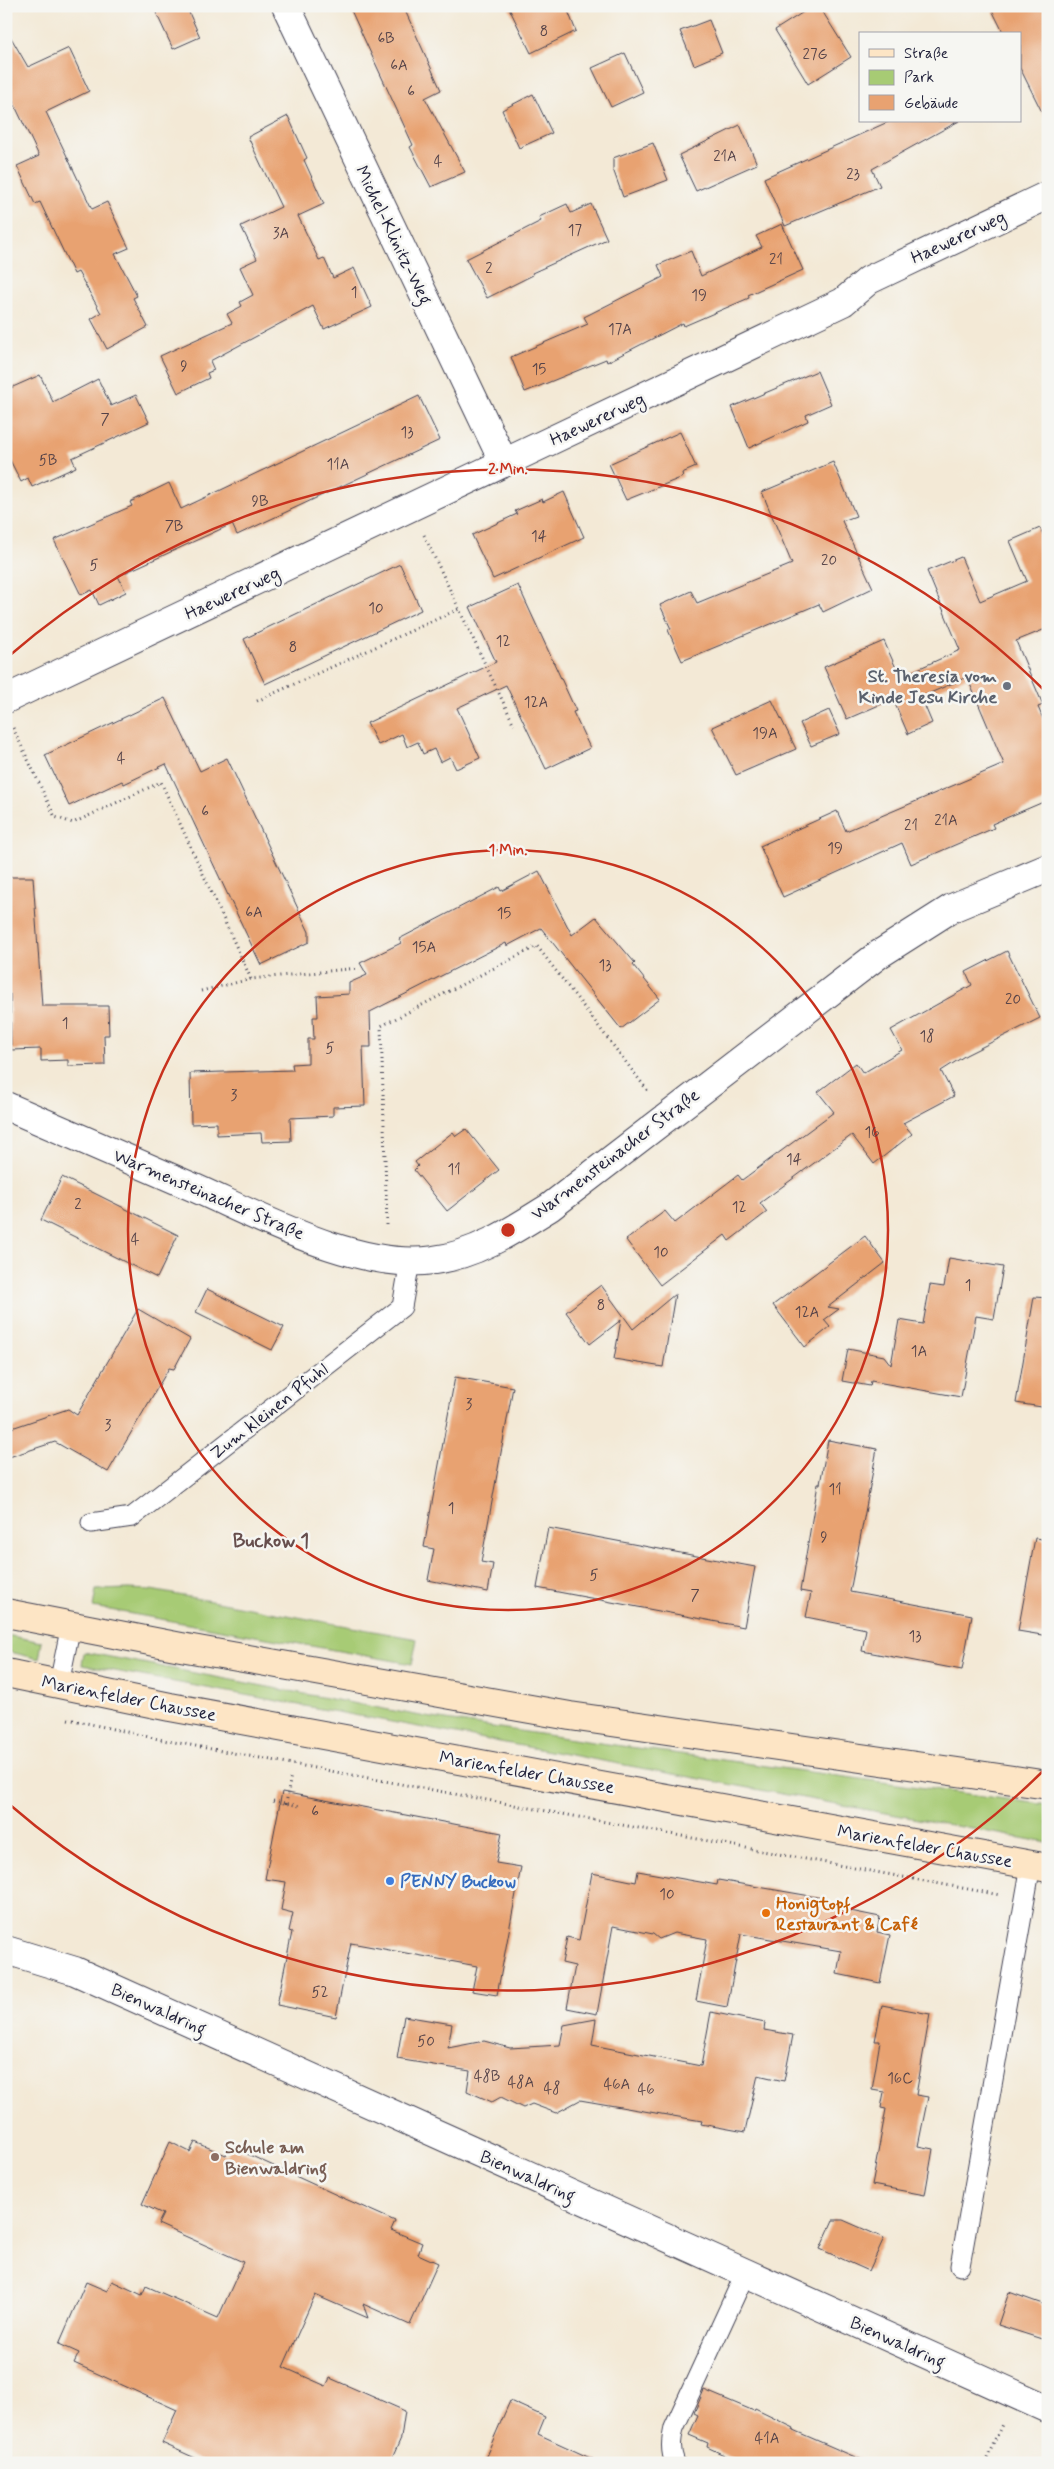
<svg xmlns="http://www.w3.org/2000/svg" width="1054" height="2469" font-family="Mynerve,sans-serif">
<style>
.green{fill:#a7cb74;stroke:#647658}
.building{fill:#e8a271}
.lines{fill:none;stroke-linecap:round;stroke-linejoin:round}
.service-casing{stroke:#414052;stroke-width:21}
.minor-casing{stroke:#414052;stroke-width:30}
.tertiary-casing{stroke:#414052;stroke-width:30}
.secondary-casing{stroke:#414052;stroke-width:30}
.path{stroke:#414052;stroke-width:3;stroke-dasharray:1 4;stroke-linecap:butt}
.service{stroke:#fff;stroke-width:19}
.minor{stroke:#fff;stroke-width:28}
.tertiary{stroke:#fff;stroke-width:28}
.secondary{stroke:#fde5c5;stroke-width:28}
.ring{fill:none;stroke:#c8321e;stroke-width:2.5}
.worship-dot{fill:#6b7280;stroke:#f6f6f2;stroke-width:2}
.shop-dot{fill:#3f7fe0;stroke:#f6f6f2;stroke-width:2}
.food-dot{fill:#e8710a;stroke:#f6f6f2;stroke-width:2}
.education-dot{fill:#8d6e63;stroke:#f6f6f2;stroke-width:2}
.labels{text-anchor:middle;stroke-width:5;stroke-linejoin:round;paint-order:stroke}
.number-label{font-size:15px;fill:#544248}
.street-label{font-size:18px;fill:#22223b;stroke:#f6f6f2}
.worship-label{font-size:18px;font-weight:bold;fill:#5b616d;stroke:#f6f6f2;text-anchor:end}
.shop-label{font-size:18px;font-weight:bold;fill:#366cbe;stroke:#f6f6f2;text-anchor:start}
.food-label{font-size:18px;font-weight:bold;fill:#c56008;stroke:#f6f6f2;text-anchor:start}
.education-label{font-size:18px;font-weight:bold;fill:#785e54;stroke:#f6f6f2;text-anchor:start}
.quarter-label{font-size:20px;font-weight:bold;fill:#674f4e;stroke:#f6f6f2}
.centre{fill:#c8321e;stroke:#f6f6f2;stroke-width:2.5}
.ring-label{font-size:15px;text-anchor:middle;font-weight:bold;fill:#c8321e;stroke:#f6f6f2;stroke-width:5;stroke-linejoin:round;paint-order:stroke}
</style>
<rect width="100%" height="100%" fill="#f6f6f2"/>
<filter id="ink" filterUnits="userSpaceOnUse"><feTurbulence type="fractalNoise" baseFrequency=".02" numOctaves="2"/><feDisplacementMap in="SourceGraphic" scale="10" xChannelSelector="R" yChannelSelector="G"/><feConvolveMatrix kernelMatrix="1 2 1 2 8 2 1 2 1" color-interpolation-filters="sRGB"/></filter>
<filter id="wash" filterUnits="userSpaceOnUse"><feTurbulence type="fractalNoise" baseFrequency=".0096" numOctaves="4" result="noise"/><feDisplacementMap in="SourceGraphic" scale="20" xChannelSelector="R" yChannelSelector="G"/><feGaussianBlur stdDeviation="1.12" result="paint"/><feColorMatrix in="noise" values="0 0 0 0 0 0 0 0 0 0 0 0 0 0 0 0 0 1.4 0 .05"/><feComposite in="paint" operator="in"/></filter>
<g filter="url(#wash)">
<rect width="100%" height="100%" fill="#f3e9d6"/>
<!-- green -->
<g class="green">
<path d="M129,1589l22,1 266,49 -5,25 -319,-57 3,-17z"/>
<path d="M6,1635l36,7 -3,17 -33,-8z"/>
<path d="M84,1652l342,65 167,25 455,63v38l-966,-178z"/>
</g>
<g id="blocks">
<!-- building -->
<g class="building">
<path d="M153,6h33l14,31 -27,12z"/>
<path d="M349,6h54l38,84 -16,8 40,74 -34,15 -21,-40 3,-2z"/>
<path d="M508,6h58l10,25 -45,22z"/>
<path d="M813,6h6l32,51 -43,27 -33,-54z"/>
<path d="M990,6h58v118l-28,-56v-34h-16z"/>
<path d="M709,20l13,33 -28,12 -14,-34z"/>
<path d="M6,29l22,38 41,-19 20,43 -43,21 46,97 15,-7 22,46 -14,6 22,42 -4,2 15,29 -41,22 -16,-30 10,-6 -23,-41 -4,2 -34,-72 -5,2 -18,-38 22,-10 -33,-69z"/>
<path d="M625,53l18,39 -32,15 -19,-39z"/>
<path d="M533,94l19,39 -33,15 -17,-38z"/>
<path d="M288,116l19,42 -3,2 20,44 -26,12 21,44 5,-2 9,20 21,-10 18,39 -48,22 -11,-23 -103,55 4,9 -7,3 2,5 -31,15 -18,-37 72,-33 -5,-9 15,-8 -2,-4 13,-7 -13,-28 17,-8 -16,-33 40,-19 -33,-70z"/>
<path d="M890,121h69l-87,48 8,17 -95,40 -21,-48z"/>
<path d="M740,125l17,39 -61,27 -17,-36z"/>
<path d="M653,143l15,37 -45,17 -10,-28v-11z"/>
<path d="M567,204l4,9 20,-9 16,35 -75,34 1,2 -46,23 -21,-39 75,-38 -2,-4z"/>
<path d="M782,224l21,46 -55,25 1,3 -65,28 -1,-3 -76,39 -1,-3 -81,33 -14,-35 77,-33 -4,-7 79,-40 -5,-12 33,-14 10,25 61,-29 -6,-11z"/>
<path d="M817,371l14,33 -25,11 2,6 -59,27 -17,-41z"/>
<path d="M40,375l13,27 45,-23 13,27 25,-11 13,27 -77,36 4,9 -44,20 -4,-9 -7,4 -15,-30v-62z"/>
<path d="M419,396l21,44 -203,95 -5,-11 -114,52 8,16 -27,13 -7,-15 -11,5 -27,-55 78,-34 -2,-4 39,-19 12,26z"/>
<path d="M680,432l16,35 -14,6 1,4 -57,23 -17,-36z"/>
<path d="M833,462l23,54 -14,5 31,67 -50,24 -4,-8 -137,57 -14,-31 3,-1 -11,-24 31,-14 6,12 95,-39 -30,-72z"/>
<path d="M564,492l20,45 -91,42 -21,-44 45,-21 -2,-3 27,-12 1,3z"/>
<path d="M1040,528l8,17v83l-32,13 27,64 -5,2 10,24v69l-56,24 2,4 -83,36 -9,-21 -119,54 -23,-51 77,-35 9,20 158,-67 -37,-87 -46,20 11,26 -24,11 -15,-35 -46,20 -23,-52 60,-26 16,36 60,-27 -33,-79 34,-14 19,44 47,-20 -17,-40z"/>
<path d="M400,564l21,46 -156,74 -21,-45z"/>
<path d="M518,585l58,126 -3,1 17,36 -44,21 -40,-84 -49,23 23,50 -24,11 -6,-12 -10,5 -6,-13 -11,5 -5,-12 -11,5 -5,-13 -24,11 -11,-22 129,-61 -26,-55z"/>
<path d="M165,698l35,73 27,-13 82,174v10l-48,23 -95,-201 -42,20 -2,-3 -53,25 -24,-51z"/>
<path d="M772,700l24,49 -60,26 -24,-48z"/>
<path d="M829,710l11,24 -29,12 -11,-23z"/>
<path d="M539,871l33,64 24,-18 39,46 -2,2 27,34 -39,30 -80,-101 -34,18 -1,-3 -136,69 1,35h-8l2,59 -32,1v9l-43,2 1,23 -29,1 -1,-9 -44,2v-12l-26,1 -1,-51 103,-3 -1,-6 16,-1v-24h6l-1,-22h5l-1,-21 32,-2v-11l18,-8 -7,-12 41,-20 -2,-4 100,-52 2,4z"/>
<path d="M6,877h27l9,129h66l1,29h-5l1,30 -37,1v-6l-27,1v-12l-30,1 -1,-56h-4z"/>
<path d="M1007,951l33,67 -74,37 -25,16 13,25 -51,27 9,11 -38,30 -22,-29 -92,68 7,9 -38,29 -4,-6 -65,50 -34,-45 39,-29 10,12 63,-48 4,5 92,-68 -16,-20 38,-29 7,10 39,-23 -11,-20 81,-45 -6,-13z"/>
<path d="M466,1129l33,41 -52,41 -33,-41 4,-4 -3,-4 38,-30 3,4z"/>
<path d="M62,1177l116,58 -21,43 -116,-58z"/>
<path d="M865,1236l20,27 -57,44 11,2 -15,11 6,7 -25,20 -32,-42z"/>
<path d="M949,1258l54,9 -9,52 -18,-3 -15,81 -90,-16 -1,5 -28,-5 6,-32 36,7 7,9 8,-45 24,4 7,-39 14,2z"/>
<path d="M601,1285l32,44 42,-35 -12,73 -49,-8 7,-39 -31,24 -24,-32z"/>
<path d="M207,1289l77,38 -12,23 -76,-38z"/>
<path d="M1034,1297l14,1v110l-32,-5z"/>
<path d="M138,1309l52,30 -16,30 -5,-1 -61,104 -53,-30 -49,16v-28l62,-21 9,6z"/>
<path d="M455,1377l58,10 -32,175 12,2 -5,28 -60,-12 6,-31 -10,-2z"/>
<path d="M828,1440l49,9 -27,143 122,23 -10,55 -100,-19 4,-22 -60,-12 5,-24 -11,-2 18,-107h2z"/>
<path d="M548,1528l207,39 -11,60 -207,-39z"/>
<path d="M1035,1538l13,2v96l-30,-5z"/>
<path d="M282,1792l220,41 -6,30 25,4 -24,128 -25,-4 5,-25 -126,-23 -15,74 -59,-12 15,-73 -3,-1 4,-18 -12,-3 5,-28 -21,-3z"/>
<path d="M638,1871l79,14 1,-5 104,18 -1,7 59,12 -3,15 13,3 -10,48 -43,-9 4,-23 -100,-17 -14,73 -31,-6 11,-62 -33,-6 -15,6 -6,-5 -40,-8 -16,88 -30,-6 8,-42 -13,-3 5,-26 12,3 13,-67 44,9z"/>
<path d="M882,2005l48,9 -14,81 12,2 -10,49 15,3 -8,46 -53,-10 14,-76 -5,-1 3,-16 -12,-2 8,-49h-5z"/>
<path d="M711,2012l54,11 -1,7 29,5 -9,46 -26,-6 -13,57 -44,-8 1,-3 -122,-21 -24,13 -24,-9 -9,4 -22,-11 -9,5 -25,-11 3,-20 -73,-12 7,-43 48,8 -4,24 36,-7 26,7 50,-3 4,-20 32,-6 -4,26 109,21z"/>
<path d="M170,2142l20,10 5,-10 31,13 4,-9 111,51 54,24 -4,9 31,13 -4,11 20,9 -28,62 -47,-21 5,14 -53,-23 -32,72 43,19 4,-8 75,33 -4,27 -11,25h-184l-44,-20 15,-33 -103,-47 5,-10 -20,-9 27,-62 21,9 5,-10 30,14 4,-9 72,32 25,-56 -85,-38 5,-10 -21,-10z"/>
<path d="M833,2220h10l41,18 -15,33 -49,-22z"/>
<path d="M1009,2292l39,14v35l-50,-16z"/>
<path d="M704,2390l50,21 1,-2 39,19 -1,2 76,33h-128l-34,-16 1,-4 -19,-8 9,-20 -4,-2z"/>
<path d="M510,2401l35,16 -7,17 63,29h-118z"/>
</g>
</g>
</g>
<g filter="url(#ink)">
<use href="#blocks" fill-opacity="0" stroke="#414052" stroke-width="1"/>
<g class="lines">
<!-- service casing -->
<g class="service-casing">
<g id="service">
<path d="M91,1523l41,-6 270,-210 8,-46"/>
<path d="M59,1684l12,-59"/>
<path d="M960,2266l71,-401"/>
<path d="M675,2463c-5,-13 -4,-22 -1,-35l71,-154"/>
</g>
</g>
<!-- minor casing -->
<g class="minor-casing">
<g id="minor">
<path d="M286,6l218,457"/>
<path d="M6,699l837,-397 26,-22 179,-85"/>
<path d="M6,1950l69,21 973,438"/>
</g>
</g>
<!-- tertiary casing -->
<g class="tertiary-casing">
<path id="tertiary" d="M6,1106c64,28 128,55 191,83 67,30 163,82 237,71 42,-5 81,-31 116,-53l328,-252 74,-47 96,-40"/>
</g>
<!-- secondary casing -->
<g class="secondary-casing">
<g id="secondary">
<path d="M6,1613l175,34 389,69 478,69"/>
<path d="M6,1673l164,34 878,161"/>
</g>
</g>
<!-- path -->
<g class="path">
<path d="M424,535l90,190"/>
<path d="M257,701l202,-92"/>
<path d="M13,728l42,89 18,6 88,-41 90,197"/>
<path d="M201,991l50,-12 107,-11"/>
<path d="M387,1225l-6,-199 156,-80 111,145"/>
<path d="M68,1719l95,21 837,155"/>
<path d="M273,1801l27,5"/>
<path d="M286,1804l5,-29"/>
<path d="M985,2463l18,-41"/>
</g>
<!-- service -->
<use href="#service" class="service"/>
<!-- minor -->
<use href="#minor" class="minor"/>
<!-- tertiary -->
<use href="#tertiary" class="tertiary"/>
<!-- secondary -->
<use href="#secondary" class="secondary"/>
</g>
</g>
<!-- distance rings -->
<g class="ring">
<circle cx="508" cy="1230" r="380"/>
<path d="M1046 1768A761 761 0 0 1 9 1804M9 656A761 761 0 0 1 1046 692"/>
</g>
<!-- markers -->
<circle class="worship-dot" cx="1007" cy="686" r="5"/>
<circle class="shop-dot" cx="390" cy="1881" r="5"/>
<circle class="food-dot" cx="766" cy="1913" r="5"/>
<circle class="education-dot" cx="215" cy="2157" r="5"/>
<g class="labels">
<!-- number labels -->
<g class="number-label">
<text x="544" y="36">8</text>
<text x="386" y="43">6B</text>
<text x="815" y="59">27G</text>
<text x="399" y="70">6A</text>
<text x="411" y="96">6</text>
<text x="725" y="161">21A</text>
<text x="438" y="166">4</text>
<text x="853" y="179">23</text>
<text x="575" y="235">17</text>
<text x="281" y="238">3A</text>
<text x="776" y="264">21</text>
<text x="489" y="273">2</text>
<text x="354" y="297">1</text>
<text x="699" y="300">19</text>
<text x="620" y="334">17A</text>
<text x="184" y="371">9</text>
<text x="539" y="374">15</text>
<text x="105" y="424">7</text>
<text x="407" y="437">13</text>
<text x="48" y="465">5B</text>
<text x="338" y="469">11A</text>
<text x="260" y="506">9B</text>
<text x="174" y="531">7B</text>
<text x="539" y="541">14</text>
<text x="829" y="565">20</text>
<text x="94" y="570">5</text>
<text x="376" y="613">10</text>
<text x="503" y="646">12</text>
<text x="293" y="652">8</text>
<text x="536" y="707">12A</text>
<text x="765" y="738">19A</text>
<text x="121" y="763">4</text>
<text x="205" y="816">6</text>
<text x="946" y="825">21A</text>
<text x="911" y="830">21</text>
<text x="835" y="853">19</text>
<text x="254" y="917">6A</text>
<text x="504" y="918">15</text>
<text x="424" y="952">15A</text>
<text x="605" y="970">13</text>
<text x="1013" y="1004">20</text>
<text x="65" y="1028">1</text>
<text x="927" y="1041">18</text>
<text x="330" y="1053">5</text>
<text x="234" y="1100">3</text>
<text x="872" y="1137">16</text>
<text x="794" y="1164">14</text>
<text x="454" y="1174">11</text>
<text x="78" y="1209">2</text>
<text x="739" y="1212">12</text>
<text x="135" y="1244">4</text>
<text x="661" y="1257">10</text>
<text x="968" y="1290">1</text>
<text x="601" y="1310">8</text>
<text x="807" y="1317">12A</text>
<text x="919" y="1356">1A</text>
<text x="469" y="1409">3</text>
<text x="108" y="1430">3</text>
<text x="835" y="1494">11</text>
<text x="451" y="1513">1</text>
<text x="824" y="1542">9</text>
<text x="594" y="1580">5</text>
<text x="695" y="1600">7</text>
<text x="915" y="1641">13</text>
<text x="315" y="1816">6</text>
<text x="667" y="1899">10</text>
<text x="320" y="1997">52</text>
<text x="426" y="2046">50</text>
<text x="487" y="2081">48B</text>
<text x="900" y="2083">16C</text>
<text x="521" y="2087">48A</text>
<text x="617" y="2089">46A</text>
<text x="552" y="2093">48</text>
<text x="646" y="2094">46</text>
<text x="767" y="2443">41A</text>
</g>
<!-- street labels -->
<g class="street-label">
<text transform="translate(394 235) rotate(64)" y="6">Michel-Klinitz-Weg</text>
<text transform="translate(958 237) rotate(-25)" y="6">Haewererweg</text>
<text transform="translate(597 419) rotate(-25)" y="6">Haewererweg</text>
<text transform="translate(232 593) rotate(-25)" y="6">Haewererweg</text>
<text transform="translate(615 1154) rotate(-37)" y="6">Warmensteinacher Straße</text>
<text transform="translate(209 1194) rotate(23)" y="6">Warmensteinacher Straße</text>
<text transform="translate(269 1411) rotate(-38)" y="6">Zum kleinen Pfuhl</text>
<text transform="translate(129 1698) rotate(11)" y="6">Marienfelder Chaussee</text>
<text transform="translate(527 1772) rotate(10)" y="6">Marienfelder Chaussee</text>
<text transform="translate(925 1846) rotate(10)" y="6">Marienfelder Chaussee</text>
<text transform="translate(159 2009) rotate(24)" y="6">Bienwaldring</text>
<text transform="translate(528 2176) rotate(24)" y="6">Bienwaldring</text>
<text transform="translate(898 2342) rotate(24)" y="6">Bienwaldring</text>
</g>
<!-- worship labels -->
<g class="worship-label">
<text x="997" y="682">St. Theresia vom<tspan x="997" dy="21">Kinde Jesu Kirche</tspan></text>
</g>
<!-- shop labels -->
<g class="shop-label">
<text x="400" y="1887">PENNY Buckow</text>
</g>
<!-- food labels -->
<g class="food-label">
<text x="776" y="1909">Honigtopf<tspan x="776" dy="21">Restaurant &amp; Café</tspan></text>
</g>
<!-- education labels -->
<g class="education-label">
<text x="225" y="2153">Schule am<tspan x="225" dy="21">Bienwaldring</tspan></text>
</g>
<!-- quarter labels -->
<g class="quarter-label">
<text x="271" y="1547">Buckow 1</text>
</g>
</g>
<circle cx="508" cy="1230" r="8" class="centre"/>
<g class="ring-label">
<text x="508" y="474">2 Min.</text>
<text x="508" y="855">1 Min.</text>
</g>
<!-- margin -->
<rect width="1054" height="2469" fill="none" stroke="#f6f6f2" stroke-width="25"/>
<!-- legend -->
<rect x="859" y="32" width="162" height="90" fill="#f6f6f2" stroke="#a1a1a9"/>
<rect x="869" y="49" width="25" height="8" fill="#fde5c5" stroke="#a1a1a9"/>
<text x="904" y="58" font-size="15" fill="#22223b">Straße</text>
<rect x="869" y="70" width="25" height="15" fill="#a7cb74" stroke="#a1a1a9"/>
<text x="904" y="82" font-size="15" fill="#22223b">Park</text>
<rect x="869" y="95" width="25" height="15" fill="#e8a271" stroke="#a1a1a9"/>
<text x="904" y="108" font-size="15" fill="#22223b">Gebäude</text>
</svg>
